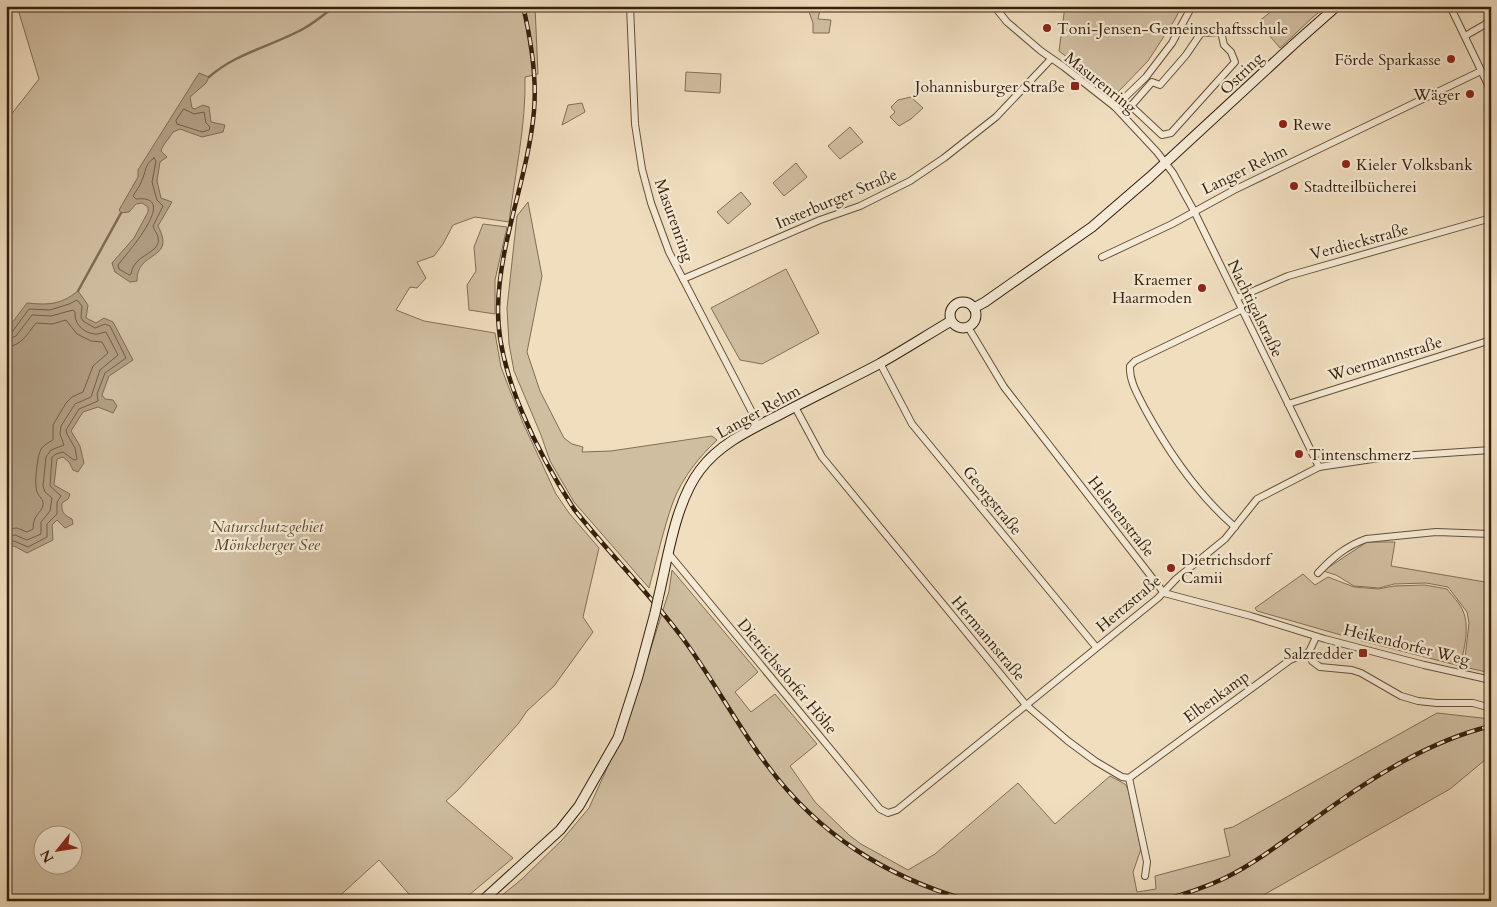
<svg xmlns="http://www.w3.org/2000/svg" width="1497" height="907" font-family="Cardo,serif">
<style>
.green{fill:#d0bea1;stroke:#826e56;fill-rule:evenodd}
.water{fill:#b09d82;stroke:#7f6b53}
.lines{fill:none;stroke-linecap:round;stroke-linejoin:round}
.shore{stroke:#725e47;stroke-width:1}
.stream{stroke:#7f6b53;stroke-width:2.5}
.street-casing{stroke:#644f39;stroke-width:8}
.secondary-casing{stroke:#351f0c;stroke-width:11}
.street{stroke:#f5ead5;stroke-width:6}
.secondary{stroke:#f5ead5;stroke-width:9}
.rail-casing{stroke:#351f0c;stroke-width:4.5}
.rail{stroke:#f5ead5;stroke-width:2.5;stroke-dasharray:8;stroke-linecap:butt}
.secondary-bridge-casing{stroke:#351f0c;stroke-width:11;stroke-linecap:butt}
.secondary-bridge{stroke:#f5ead5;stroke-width:9}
.poi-dot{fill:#8f2418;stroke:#f5ead5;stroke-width:2}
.labels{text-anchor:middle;stroke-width:4.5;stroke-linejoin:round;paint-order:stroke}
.poi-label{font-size:16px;fill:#351f0c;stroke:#f5ead5;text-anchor:start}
.street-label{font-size:16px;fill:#351f0c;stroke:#f5ead5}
.park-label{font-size:16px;font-style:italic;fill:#5c4731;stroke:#f5ead5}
</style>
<rect width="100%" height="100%" fill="#f0debf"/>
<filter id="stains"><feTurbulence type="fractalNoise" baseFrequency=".004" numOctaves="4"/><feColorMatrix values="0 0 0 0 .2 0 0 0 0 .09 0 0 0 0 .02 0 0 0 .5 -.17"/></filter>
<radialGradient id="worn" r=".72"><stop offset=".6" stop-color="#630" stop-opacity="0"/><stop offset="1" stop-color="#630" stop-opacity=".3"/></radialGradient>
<!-- green -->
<g class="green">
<path d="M17,6h518l3,68 -13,3c1,49 -10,96 -16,145l-34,-5 -22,8 -10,19 -9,12 -17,6 9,16 -9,10 -7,-1 -14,23 28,11 71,12 6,34 8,21 14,35 33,71 13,19 30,35 -16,69 10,15 -39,54 -27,25 -9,13 -60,66 -12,11 67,57 -51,43h-47l-36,-41 -45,41h-328v-780l33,-42zM42,834h30v30h-30z"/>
<path d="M807,6h14l-3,13 13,1 -2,13h-16v-10z"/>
<path d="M1065,6h117l-8,15 -26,40 -30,31 -4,1 -55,-42z"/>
<path d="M1278,6h49l-14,11 -33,31 -22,-26z"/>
<path d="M686,72l35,2 -1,19 -35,-2z"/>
<path d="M911,97l12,11 -12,11 -12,7 -9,-9 5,-5 -4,-5 7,-7z"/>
<path d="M582,103l3,9 -23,13 6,-20z"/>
<path d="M850,127l13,15 -23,17 -12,-13z"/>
<path d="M796,163l11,14 -23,19 -11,-13z"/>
<path d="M741,192l10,12 -23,20 -11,-12z"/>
<path d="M528,202l14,74 -15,76 13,39 24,47 8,6 11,3 -1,5 29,-1 101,-15 5,4c-18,17 -35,38 -44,62 -10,28 -16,57 -24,86l-75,-86 -24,-41 -9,-26 -27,-64 -5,-27 -2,-36 10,-92z"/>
<path d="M483,224l24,3 -12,53v34l-26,-4 -2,-25 9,-14 -2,-24z"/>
<path d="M786,269l33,64 -57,31 -22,-4 -29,-52z"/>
<path d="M1367,542h28l-4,24 100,17v90l-27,-6 5,-44 -2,-11 -19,-25 -22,-4 -32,1 -15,4 -25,-2 -18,-11 -13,-4z"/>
<path d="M672,570l86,102 -23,20 16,20 24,-18 42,50 -27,22 25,36 34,33 12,9 47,26 27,-16 83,-71 37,41 55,-48 15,8 3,5 13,60 -8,23 4,20 19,-3 -1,-13 75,-20 -6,-27 9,-2 204,-114 54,6v36l-41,34 -197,112h-758l27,-22 40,-39 27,-32 38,-84 42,-133z"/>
<path d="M1303,574l12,11 13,-8 26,10 24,2 16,-3 31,-1 22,4c5,7 13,14 16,22 7,16 1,39 -3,55l-98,-25 -105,-30 -2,-3z"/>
</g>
<!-- water -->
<g class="water">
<path d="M199,73l10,4 -3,6 -16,14 2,11 3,1 8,-4 6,2 2,15 14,3 -2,7 -21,5 -22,-8 -7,3c-4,7 -10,12 -12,19l6,6 -7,5 -3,19 4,17 11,4 -14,24c19,35 -22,24 -21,55l-7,1 -15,-10 -3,-9 22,-25 14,-26v-5l-6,-4 -6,1 -7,8 -8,1 -2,-3 19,-33v-7z"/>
<path d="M78,291l10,14 -2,13 10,5 8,-5 9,4 20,38 -24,16 -7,19 3,4 8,1 4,6 -4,7 -15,-6 -15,5 -12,19 9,15 4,17 -6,9 -5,-2 -4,-8 -6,-5 -6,2 -3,26 16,9 -2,5 -6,4c-1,9 2,12 10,16l1,5 -8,4 -8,-8 -5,5 1,15 -26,13 -13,-7 -8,3v-218l21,-28c22,2 33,2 51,-12z"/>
</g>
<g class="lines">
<!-- shore -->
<g class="shore">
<path d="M184,109l10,5 10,-2 2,11 4,4 -1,3 -7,2 -25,-8 -1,-3z"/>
<path d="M154,158l2,3 -4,21 5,18 6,6 -10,20c1,4 4,7 5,11 4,17 -24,16 -27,37l-2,1 -10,-6 -1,-4c8,-11 63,-71 18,-66l-3,-3c3,-5 7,-10 9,-16 4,-8 2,-15 12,-22z"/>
<path d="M6,333l6,-1 17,-23 21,1 19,-6 8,-4 5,6 -1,11 2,4 12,7 10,-4 5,2 16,32 -21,15 -8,21 1,7 -19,8 -13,21 1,4 8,14 2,11 -3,1 -11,-8 -7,2 -4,3 -2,29 11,10 -4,6v12l-10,10v13l-19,10 -14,-6 -8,3"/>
<path d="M6,340l10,-4 16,-21 19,1 22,-6 2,2c-1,11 7,20 19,22 4,1 8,-2 12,-2l12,23 -18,15 -9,27 -16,7 -14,22 -1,8 4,11 -13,5 -5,7 -3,29 2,6 7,6 -2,13 -9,11v12l-14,6 -12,-5 -9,2"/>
<path d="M6,347c16,-1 21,-13 30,-24l16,1 14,-4 11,14 14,7 11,1 6,11 -15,13 -10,26 -11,5 -6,6 -13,22v15c-4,2 -9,5 -12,9 -4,8 -7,35 -4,43 2,5 7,7 6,13 -2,9 -10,9 -10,24l-6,3 -10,-4 -11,1"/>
</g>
<!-- stream -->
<g class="stream">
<path d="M209,77c27,-24 63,-31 94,-48 11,-6 22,-15 32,-23"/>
<path d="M78,291l43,-78"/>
</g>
<!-- street casing -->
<g class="street-casing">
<g id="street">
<path d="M630,6l5,118 7,45 9,34 18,49 85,164 3,10"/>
<path d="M994,6l13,16 34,29 23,16 51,40 42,45 16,21 21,38 125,256"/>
<path d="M1450,6l41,85"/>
<path d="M1221,32l3,13 7,7 4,10 -64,71 -9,2 -31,-29 21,-24 8,3 26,-30 15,-22z"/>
<path d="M1465,36l19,-11 7,-5"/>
<path d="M1115,107l31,-30 26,-34 20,-37"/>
<path d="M1102,257l70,-33 62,-34 247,-119"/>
<path d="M683,279l137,-59 40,-14 50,-25 34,-23 52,-41 55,-58"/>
<path d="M1237,298l51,-22 203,-58"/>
<path d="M968,327l36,60 160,206 87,23 74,23 99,26 67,15"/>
<path d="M880,363l32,61 184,223"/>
<path d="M1288,404l203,-64"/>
<path d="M795,407l27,50 204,248 42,36 27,20 27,16 7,1"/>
<path d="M1235,527c-38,-33 -66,-74 -90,-118 -7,-14 -16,-28 -15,-43l5,-5 106,-51"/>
<path d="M669,554l211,255 8,4 9,-3 261,-212 18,-19 49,-40 32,-40 62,-32 67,-10 105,-7"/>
<path d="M1318,573c14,-15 28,-27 48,-34l70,-7 55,2"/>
<path d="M1309,652l3,9 8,6 32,3 9,3 40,23 17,5 19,2h36l18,5"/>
<path d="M1129,778l161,-118 19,-8 7,-15"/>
<path d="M1129,778l18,84 -2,14"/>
</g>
</g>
<!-- secondary casing -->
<g class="secondary-casing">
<g id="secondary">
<circle cx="963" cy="315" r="13"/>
<path d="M974,308l11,-6 107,-75 58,-50 144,-133 43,-38"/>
<path d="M658,599c10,-41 17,-96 42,-129 20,-27 52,-41 81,-56 32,-17 66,-33 98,-50 25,-14 48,-29 72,-43"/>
<path d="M482,901l78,-71 19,-24 39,-68 20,-62 17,-63"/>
</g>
</g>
<!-- street -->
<use href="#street" class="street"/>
<!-- secondary -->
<use href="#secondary" class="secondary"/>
<!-- rail casing -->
<g class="rail-casing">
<g id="rail">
<path d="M523,6c8,34 14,70 11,105 -6,67 -35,130 -36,198 -1,65 41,146 76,200 34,43 74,83 107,127 31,41 55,88 86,129 52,70 119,112 203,136"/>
<path d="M1160,901c22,-6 44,-13 65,-23 34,-17 64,-41 95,-63 51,-37 109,-74 171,-89"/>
</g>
</g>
<!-- rail -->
<use href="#rail" class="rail"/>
<!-- secondary-bridge casing -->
<g class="secondary-bridge-casing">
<path id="secondary-bridge" d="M655,613l3,-14"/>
</g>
<!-- secondary-bridge -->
<use href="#secondary-bridge" class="secondary-bridge"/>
</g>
<!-- markers -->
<g class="poi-dot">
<circle cx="1047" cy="28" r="5"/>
<circle cx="1451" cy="59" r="5"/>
<rect x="1070" y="81" width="10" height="10" rx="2.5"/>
<circle cx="1470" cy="94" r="5"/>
<circle cx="1283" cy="124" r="5"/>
<circle cx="1346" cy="164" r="5"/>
<circle cx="1294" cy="186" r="5"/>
<circle cx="1202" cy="288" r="5"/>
<circle cx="1299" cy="454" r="5"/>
<circle cx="1171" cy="568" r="5"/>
<rect x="1358" y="648" width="10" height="10" rx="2.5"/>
</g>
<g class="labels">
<!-- poi labels -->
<g class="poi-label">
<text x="1057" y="34">Toni-Jensen-Gemeinschaftsschule</text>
<text x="1441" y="65" text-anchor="end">Förde Sparkasse</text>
<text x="1065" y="92" text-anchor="end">Johannisburger Straße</text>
<text x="1460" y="100" text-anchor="end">Wäger</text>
<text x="1293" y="130">Rewe</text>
<text x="1356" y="170">Kieler Volksbank</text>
<text x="1304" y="192">Stadtteilbücherei</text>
<text x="1192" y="285" text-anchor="end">Kraemer<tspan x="1192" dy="18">Haarmoden</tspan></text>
<text x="1309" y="460">Tintenschmerz</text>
<text x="1181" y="565">Dietrichsdorf<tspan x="1181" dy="18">Camii</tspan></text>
<text x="1353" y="659" text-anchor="end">Salzredder</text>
</g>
<!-- street labels -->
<g class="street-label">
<text transform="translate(1241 73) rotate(-44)" y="6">Ostring</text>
<text transform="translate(1101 82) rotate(39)" y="6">Masurenring</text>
<text transform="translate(1244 169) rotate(-26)" y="6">Langer Rehm</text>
<text transform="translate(836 198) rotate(-23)" y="6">Insterburger Straße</text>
<text transform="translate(675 220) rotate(70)" y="6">Masurenring</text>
<text transform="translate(1359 241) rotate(-15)" y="6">Verdieckstraße</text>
<text transform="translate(1256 308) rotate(64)" y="6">Nachtigalstraße</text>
<text transform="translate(1385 358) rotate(-17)" y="6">Woermannstraße</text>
<text transform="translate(758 411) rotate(-29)" y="6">Langer Rehm</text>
<text transform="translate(993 500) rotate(51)" y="6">Georgstraße</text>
<text transform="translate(1122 516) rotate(52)" y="6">Helenenstraße</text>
<text transform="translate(1128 603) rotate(-40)" y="6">Hertzstraße</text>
<text transform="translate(989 638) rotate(50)" y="6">Hermannstraße</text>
<text transform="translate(1407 644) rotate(14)" y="6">Heikendorfer Weg</text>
<text transform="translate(788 676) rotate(50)" y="6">Dietrichsdorfer Höhe</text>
<text transform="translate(1216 696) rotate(-36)" y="6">Elbenkamp</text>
</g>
<!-- park labels -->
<g class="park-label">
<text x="267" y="532">Naturschutzgebiet<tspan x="267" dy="18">Mönkeberger See</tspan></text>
</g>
</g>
<!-- margin -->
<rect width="1497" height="907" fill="none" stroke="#f0debf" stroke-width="25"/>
<rect x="8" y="8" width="1482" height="892" fill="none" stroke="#351f0c" stroke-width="2.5"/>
<rect x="12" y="12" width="1472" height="882" fill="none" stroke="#351f0c"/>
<!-- north arrow -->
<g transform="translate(58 850) rotate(240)"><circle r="24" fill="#f5ead5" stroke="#a89985"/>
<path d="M0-4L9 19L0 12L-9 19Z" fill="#8f2418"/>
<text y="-8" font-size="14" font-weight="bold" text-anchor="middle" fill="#351f0c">N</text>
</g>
<rect width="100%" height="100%" filter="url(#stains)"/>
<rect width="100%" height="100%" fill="url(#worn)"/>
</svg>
